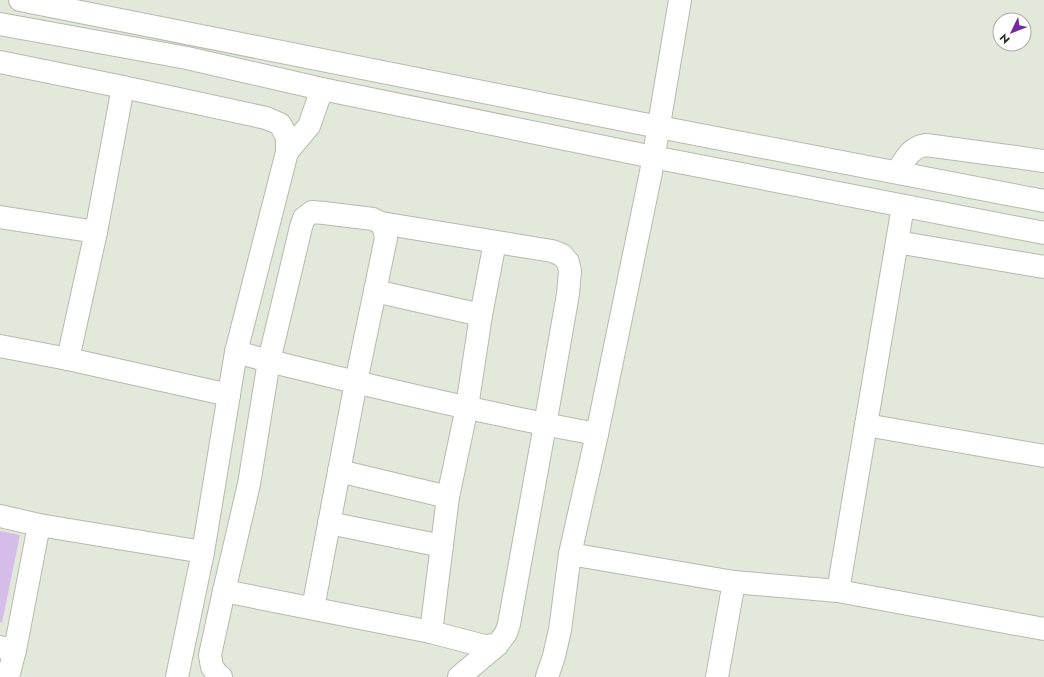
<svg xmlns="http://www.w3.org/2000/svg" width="1044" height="677" font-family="Jost,sans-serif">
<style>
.green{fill:#d6bde9}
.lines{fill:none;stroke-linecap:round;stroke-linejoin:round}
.minor-casing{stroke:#b4bbad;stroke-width:24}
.major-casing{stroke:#b4bbad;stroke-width:24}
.minor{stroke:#fff;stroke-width:22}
.major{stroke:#fff;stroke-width:22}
</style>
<rect width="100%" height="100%" fill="#e2e9db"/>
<!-- green -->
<path class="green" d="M0,531l20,4 -18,88 -2,-1z"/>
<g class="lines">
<!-- minor casing -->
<g class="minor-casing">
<g id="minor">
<path d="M0,62l123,25 143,31 14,6 7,13v15l-51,200 -33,200 -26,125"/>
<path d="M123,87l-27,145 -28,127 161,36"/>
<path d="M287,152l22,-26 13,-37"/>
<path d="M897,172c8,-12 13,-25 29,-27l118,16"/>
<path d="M0,217l96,15"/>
<path d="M495,242l-14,73 -106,-24 11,-53 -2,-9 -3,-6 -8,-4 -49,-6 -12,-1 -8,6 -3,9 -32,134c109,27 218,53 328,73"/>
<path d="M897,242l147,25"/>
<path d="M0,346l68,13"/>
<path d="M236,352l33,9 -20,123 -25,107 207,41 53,14 13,-1 9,-12 3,-9 36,-199 23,-131 2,-23 -2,-9 -6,-7 -10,-4 -171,-28"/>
<path d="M866,425l178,31"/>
<path d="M339,471l109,26"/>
<path d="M0,516l39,9"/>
<path d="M329,523l113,23"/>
<path d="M570,554l164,28 -17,95"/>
<path d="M734,582l104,9 206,38"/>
<path d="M838,591l65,-385"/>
<path d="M313,608l43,-226 19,-91"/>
<path d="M431,632l17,-135 19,-90 14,-92"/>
<path d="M0,647l15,3 -7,27"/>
<path d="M15,650l24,-125 164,27"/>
<path d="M221,677l-3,-2 -6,-8 -2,-12 14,-64"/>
<path d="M459,677l38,-32"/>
<path d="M547,677l7,-21 6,-26 10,-76 27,-120 54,-262 29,-172"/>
</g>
</g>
<!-- major casing -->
<g class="major-casing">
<g id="major">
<path d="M20,0l639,127 385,74"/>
<path d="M0,24l187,34 135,31 331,68 391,76"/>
</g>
</g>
<!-- minor -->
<use href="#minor" class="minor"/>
<!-- major -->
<use href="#major" class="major"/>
</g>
<!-- north arrow -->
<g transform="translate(1012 32) rotate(227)"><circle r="19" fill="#ffffff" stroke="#aaaba9"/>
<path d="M0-3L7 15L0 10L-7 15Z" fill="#752a9d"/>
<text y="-6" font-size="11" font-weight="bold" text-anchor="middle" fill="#2a2d27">N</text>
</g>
</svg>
